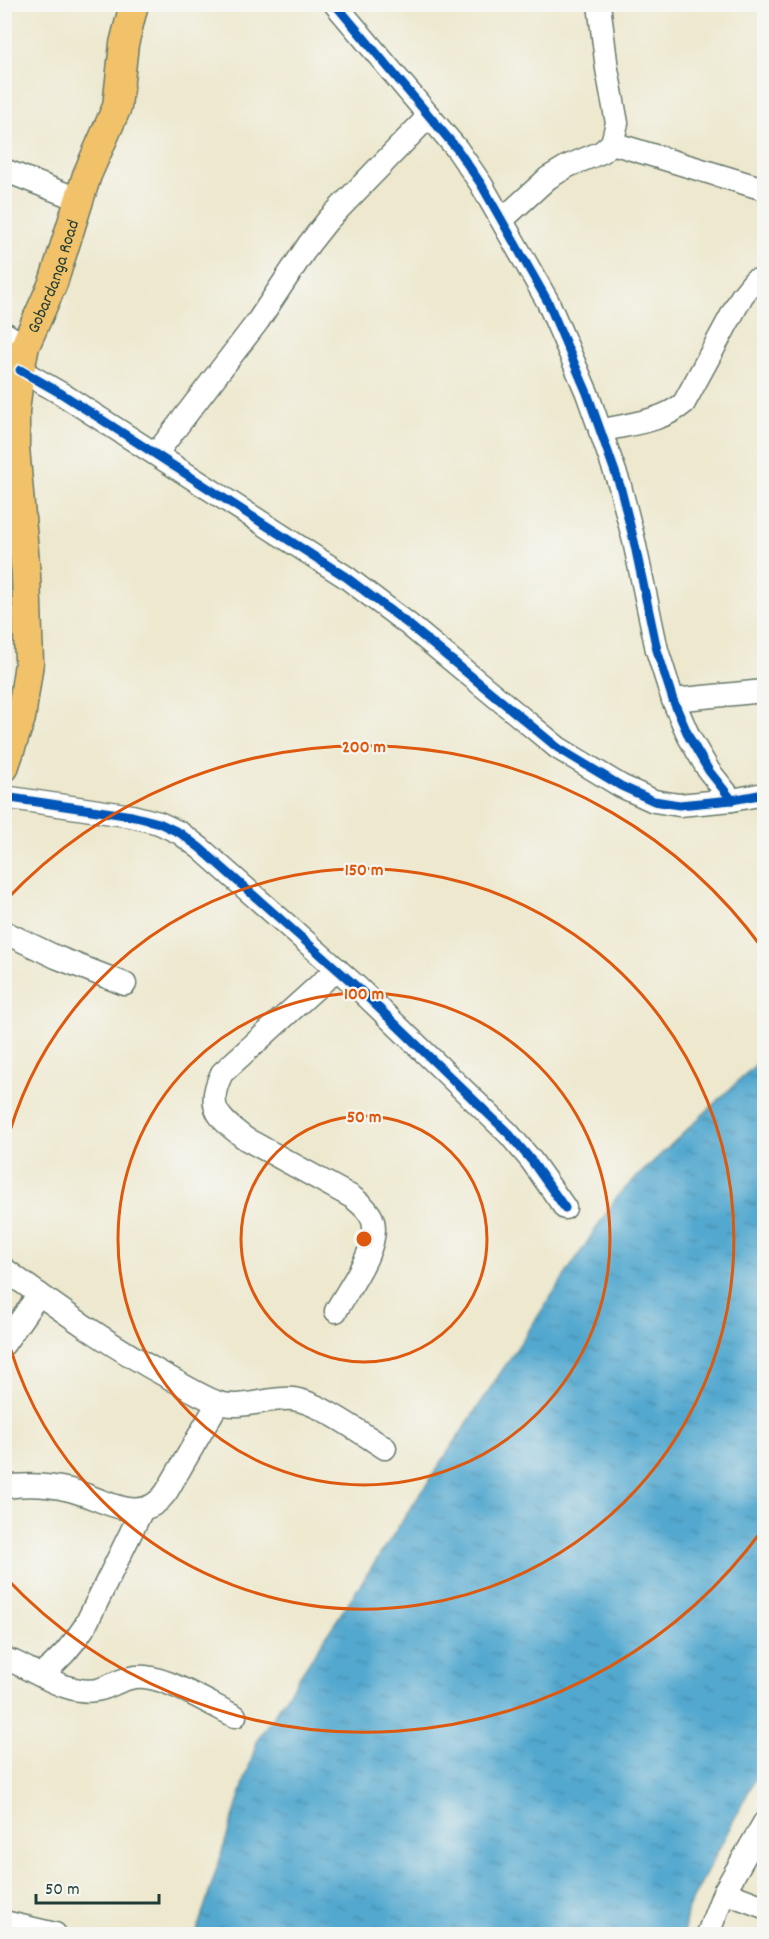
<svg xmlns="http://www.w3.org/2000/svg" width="769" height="1939" font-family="Dekko,sans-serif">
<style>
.water{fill:url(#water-ripples);stroke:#397282;stroke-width:1.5}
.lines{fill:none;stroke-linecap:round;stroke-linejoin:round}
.minor-casing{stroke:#67796a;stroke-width:25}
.major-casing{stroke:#67796a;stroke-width:31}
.minor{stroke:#fff;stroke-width:22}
.major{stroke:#f2c26a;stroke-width:28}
.cycleway-casing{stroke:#f6f6f2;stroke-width:13}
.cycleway{stroke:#0057b8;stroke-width:9}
.ring{fill:none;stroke:#de580e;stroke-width:3}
.labels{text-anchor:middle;stroke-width:4.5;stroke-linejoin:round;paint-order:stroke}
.street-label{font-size:18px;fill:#1f3d34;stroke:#f6f6f2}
.centre{fill:#de580e;stroke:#f6f6f2;stroke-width:3}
.ring-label{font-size:18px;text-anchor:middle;font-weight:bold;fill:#de580e;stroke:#f6f6f2;stroke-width:4.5;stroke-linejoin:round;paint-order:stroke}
</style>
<defs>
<pattern id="water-ripples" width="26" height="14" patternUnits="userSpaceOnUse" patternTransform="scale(1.5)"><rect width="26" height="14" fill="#53a8cf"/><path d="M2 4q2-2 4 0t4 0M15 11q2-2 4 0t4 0" fill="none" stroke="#448aa9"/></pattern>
</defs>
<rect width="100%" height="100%" fill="#f6f6f2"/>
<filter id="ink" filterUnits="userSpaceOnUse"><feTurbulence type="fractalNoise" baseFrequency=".0167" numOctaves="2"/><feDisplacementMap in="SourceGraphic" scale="12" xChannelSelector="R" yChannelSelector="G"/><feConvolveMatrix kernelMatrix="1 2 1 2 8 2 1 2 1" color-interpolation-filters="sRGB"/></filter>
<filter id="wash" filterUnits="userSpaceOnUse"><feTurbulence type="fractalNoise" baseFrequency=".008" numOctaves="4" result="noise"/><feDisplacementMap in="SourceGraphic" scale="24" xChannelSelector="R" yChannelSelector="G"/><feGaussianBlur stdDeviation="1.35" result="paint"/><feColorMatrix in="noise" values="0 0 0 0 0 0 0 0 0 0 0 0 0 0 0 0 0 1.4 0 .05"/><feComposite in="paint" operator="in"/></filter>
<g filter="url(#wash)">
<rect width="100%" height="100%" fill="#ede8ce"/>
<!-- water -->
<path class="water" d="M764,1057v705l-76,146 -5,26h-487l62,-195 361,-545z"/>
</g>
<g filter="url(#ink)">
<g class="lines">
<!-- minor casing -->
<g class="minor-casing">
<g id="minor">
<path d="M335,4l122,145 24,35 67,118 39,91 33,93 14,55 23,109 16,50 16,37 20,34 23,29"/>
<path d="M612,143l152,46"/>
<path d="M4,170l76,30"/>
<path d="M502,220l46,-42 20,-12 34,-14 10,-9 5,-20 -10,-54 -8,-65"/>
<path d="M4,333l21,13"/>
<path d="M20,370l42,24 284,183 62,47 150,124 63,38 33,15 25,4 53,-5 32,-6"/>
<path d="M600,431c28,-7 62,-9 84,-28l58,-107 12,-15 10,1"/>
<path d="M156,454l102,-133 51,-77 19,-24 101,-104"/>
<path d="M673,700l91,-9"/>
<path d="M4,797l128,19 27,7 21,10 20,15 156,138 153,148 22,26 34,48"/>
<path d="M4,932l52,25 69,27"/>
<path d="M4,1269c53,38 106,77 164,108 15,8 31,18 48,25 24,9 52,-5 77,-3 26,3 69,35 92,49"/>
<path d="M336,1311c12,-22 44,-64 37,-90 -3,-10 -13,-18 -21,-24l-106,-58c-28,-21 -41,-32 -24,-66l115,-104"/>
<path d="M4,1344l35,-50"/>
<path d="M4,1487c22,-3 45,-2 66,3 33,8 72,39 97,1l51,-88"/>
<path d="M4,1659l10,3c26,12 58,35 87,27 15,-5 27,-14 44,-12 27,3 65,27 90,39"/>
<path d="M41,1675c18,-14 32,-30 44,-49l57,-116"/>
<path d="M724,1892l40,15"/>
<path d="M4,1922l51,12"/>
<path d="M708,1934l16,-42 40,-69"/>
</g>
</g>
<!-- major casing -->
<g class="major-casing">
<g id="major">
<path id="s1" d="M4,768l17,-50 8,-55 -3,-88 -11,-128v-36l5,-41 5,-24 28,-63 34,-108 30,-68 7,-63 10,-40"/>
</g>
</g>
<!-- minor -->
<use href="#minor" class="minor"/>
<!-- major -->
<use href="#major" class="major"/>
<!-- cycleway casing -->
<g class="cycleway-casing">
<g id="cycleway">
<path d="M335,4l122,145 24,35 67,118 39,91 33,93 14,55 23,109 16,50 16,37 20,34 23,29"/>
<path d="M20,370l42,24 284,183 62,47 150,124 63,38 33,15 25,4 53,-5 32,-6"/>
<path d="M4,797l128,19 27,7 21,10 20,15 156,138 153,148 22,26 34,48"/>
</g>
</g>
<!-- cycleway -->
<use href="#cycleway" class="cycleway"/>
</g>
</g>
<!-- distance rings -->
<g class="ring">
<circle cx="364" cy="1239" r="123"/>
<circle cx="364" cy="1239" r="246"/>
<path d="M5 1149A370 370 0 1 1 5 1329"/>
<path d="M763 1529A493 493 0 0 1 6 1578M6 900A493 493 0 0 1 763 949"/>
</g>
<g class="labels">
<!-- street labels -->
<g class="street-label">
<text dy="6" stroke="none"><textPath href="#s1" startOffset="502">Gobardanga Road</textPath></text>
</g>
</g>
<circle cx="364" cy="1239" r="9" class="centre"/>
<g class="ring-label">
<text x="364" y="752">200 m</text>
<text x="364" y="875">150 m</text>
<text x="364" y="999">100 m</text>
<text x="364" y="1122">50 m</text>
</g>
<!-- margin -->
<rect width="769" height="1939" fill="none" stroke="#f6f6f2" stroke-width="24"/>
<!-- scale -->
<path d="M36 1894v9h123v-9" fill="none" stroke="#1f3d34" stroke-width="3"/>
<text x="45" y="1894" font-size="18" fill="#1f3d34" stroke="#f6f6f2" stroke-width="4.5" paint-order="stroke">50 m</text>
</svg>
